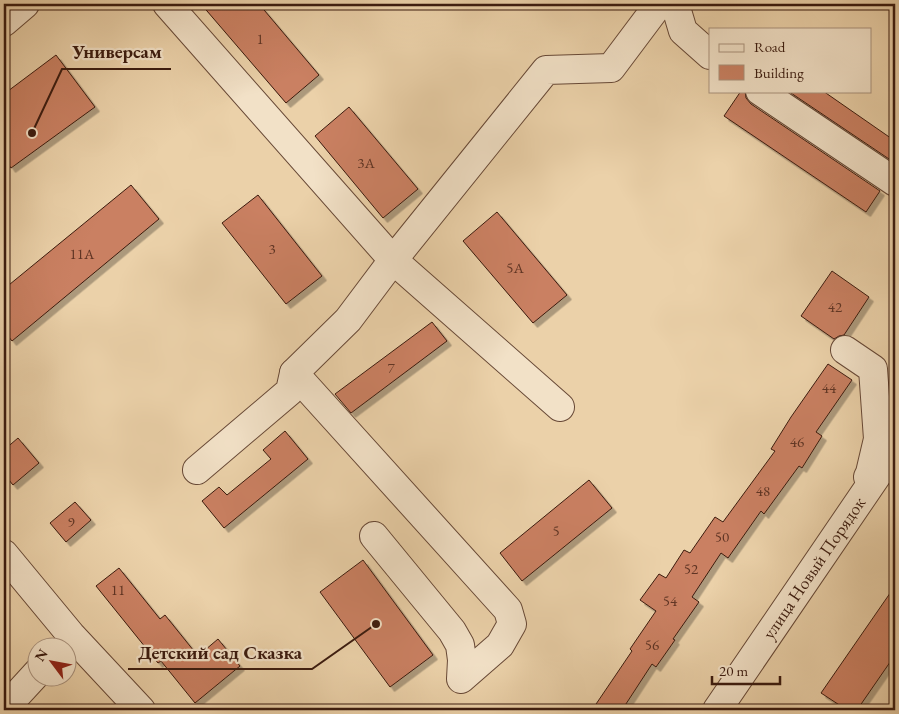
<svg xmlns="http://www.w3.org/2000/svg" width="899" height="714" font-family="'EB Garamond',serif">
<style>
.building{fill:#ca8062;stroke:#3b1b0f;filter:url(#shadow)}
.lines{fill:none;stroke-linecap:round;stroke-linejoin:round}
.minor-casing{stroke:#674836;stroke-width:30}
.minor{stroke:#f2e1c7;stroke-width:28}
.labels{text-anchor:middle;stroke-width:4.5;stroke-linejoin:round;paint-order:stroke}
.number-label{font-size:15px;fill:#5f3424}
.street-label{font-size:18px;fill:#3b1b0f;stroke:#f2e1c7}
.leader{fill:none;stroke:#3b1b0f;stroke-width:2}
.callout-dot{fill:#3b1b0f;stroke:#f2e1c7;stroke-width:2}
.callout-label{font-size:19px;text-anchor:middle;font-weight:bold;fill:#3b1b0f;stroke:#f2e1c7;stroke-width:4.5;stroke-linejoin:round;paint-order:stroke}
</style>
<defs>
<filter id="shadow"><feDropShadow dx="4.5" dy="4.5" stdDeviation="0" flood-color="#0004"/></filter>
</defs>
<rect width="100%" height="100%" fill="#ebd1a9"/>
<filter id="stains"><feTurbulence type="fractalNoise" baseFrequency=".004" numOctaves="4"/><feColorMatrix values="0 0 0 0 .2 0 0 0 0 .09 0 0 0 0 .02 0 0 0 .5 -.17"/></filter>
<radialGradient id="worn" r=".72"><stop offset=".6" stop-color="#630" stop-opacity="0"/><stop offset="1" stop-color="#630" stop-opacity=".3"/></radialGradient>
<!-- building -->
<g class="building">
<path d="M201,4h58l60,71 -33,28z"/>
<path d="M56,55l39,52 -84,61 -7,-10v-64z"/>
<path d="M741,91h4l1,7 5,6 129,87 -14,21 -142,-96z"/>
<path d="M788,91h35l72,50v22z"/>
<path d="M349,107l69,82 -35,29 -68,-82z"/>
<path d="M131,185l28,34 -147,122 -8,-10v-42z"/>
<path d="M258,195l64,81 -36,28 -64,-81z"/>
<path d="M497,212l70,83 -34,28 -70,-82z"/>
<path d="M832,271l37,26 -25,38 -5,1 -5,3 -33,-23z"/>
<path d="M432,322l15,19 -96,72 -16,-19z"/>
<path d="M828,364l24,16 -36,52 6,4 -20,32 -3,-2 -35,48 -3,-3 -33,47 -7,-5 -29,44 7,5 -26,37 2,1 -19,27 -4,-3 -30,46h-30l40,-59 -2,-2 26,-38 -16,-11 19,-26 7,4 18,-28 6,3 25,-36 8,5 52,-71 -4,-2 20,-32z"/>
<path d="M285,431l23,28 -84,69 -22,-27 17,-14 8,8 44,-36 -8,-9z"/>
<path d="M18,438l21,25 -26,22 -9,-11v-24z"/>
<path d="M589,480l23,28 -90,73 -22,-28z"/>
<path d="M75,502l16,18 -25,22 -16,-19z"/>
<path d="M363,560l70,95 -43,32 -70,-95z"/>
<path d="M119,568l41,51 5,-4 33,41 20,-17 22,27 -45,37 -34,-42 -3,2 -62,-77z"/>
<path d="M895,586v69l-38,55h-10l-26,-17z"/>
</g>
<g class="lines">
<!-- minor casing -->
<g class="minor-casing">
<g id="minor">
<path d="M167,4l226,256 167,147"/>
<path d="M675,4l8,27 27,24"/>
<path d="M4,22l21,-18"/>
<path d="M760,91l135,91"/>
<path d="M845,350l28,19 5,70 -8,34 -2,4"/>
<path d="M294,373l214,237 4,14 -12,21 -39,34 1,-19 -2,-15 -8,-14 -78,-95"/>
<path d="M197,470l93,-79 4,-18 54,-53 45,-60 153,-190 65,-2 48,-64"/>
<path d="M4,554l67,81 70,75"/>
<path d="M4,709l34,-37"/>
<path id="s1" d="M717,710l178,-261"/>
</g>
</g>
<!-- minor -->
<use href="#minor" class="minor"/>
</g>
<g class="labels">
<!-- number labels -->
<g class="number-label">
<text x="260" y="44">1</text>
<text x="366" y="168">3А</text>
<text x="272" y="254">3</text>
<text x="82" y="259">11А</text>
<text x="515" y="273">5А</text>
<text x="835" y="312">42</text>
<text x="391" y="373">7</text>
<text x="829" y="393">44</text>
<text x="797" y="447">46</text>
<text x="763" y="496">48</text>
<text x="71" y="527">9</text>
<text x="556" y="536">5</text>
<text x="722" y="542">50</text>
<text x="691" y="574">52</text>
<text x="118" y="595">11</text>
<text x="670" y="606">54</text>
<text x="652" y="650">56</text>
</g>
<!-- street labels -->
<g class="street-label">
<text dy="6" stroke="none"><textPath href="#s1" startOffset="172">улица Новый Порядок</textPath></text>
</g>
</g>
<!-- callouts -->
<path class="leader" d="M32 133L62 69H171M376 624L312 669H128"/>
<g class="callout-dot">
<circle cx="32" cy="133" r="5"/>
<circle cx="376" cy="624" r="5"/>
</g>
<g class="callout-label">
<text x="117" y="58">Универсам</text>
<text x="220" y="659">Детский сад Сказка</text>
</g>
<!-- margin -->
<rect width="899" height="714" fill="none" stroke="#ebd1a9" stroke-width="20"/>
<rect x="5" y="5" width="889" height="704" fill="none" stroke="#3b1b0f" stroke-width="2.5"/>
<rect x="10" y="10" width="879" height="694" fill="none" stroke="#3b1b0f"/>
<!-- legend -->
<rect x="709" y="28" width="162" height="65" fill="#f2e1c7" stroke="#a9927d"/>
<rect x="719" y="44" width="25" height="8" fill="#f2e1c7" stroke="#a9927d"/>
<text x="754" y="52" font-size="15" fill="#3b1b0f">Road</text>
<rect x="719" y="65" width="25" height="15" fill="#ca8062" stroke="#a9927d"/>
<text x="754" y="78" font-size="15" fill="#3b1b0f">Building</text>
<!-- north arrow -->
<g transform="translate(52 662) rotate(302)"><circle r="24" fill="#f2e1c7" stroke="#a9927d"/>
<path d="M0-4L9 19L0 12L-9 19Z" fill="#8f2418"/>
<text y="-8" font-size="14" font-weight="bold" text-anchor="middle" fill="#3b1b0f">N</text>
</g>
<!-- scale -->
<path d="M712 676v8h68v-8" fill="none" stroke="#3b1b0f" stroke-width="2.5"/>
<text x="719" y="676" font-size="15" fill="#3b1b0f" stroke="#f2e1c7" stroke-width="4" paint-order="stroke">20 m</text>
<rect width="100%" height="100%" filter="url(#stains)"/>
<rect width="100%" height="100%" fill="url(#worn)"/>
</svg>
